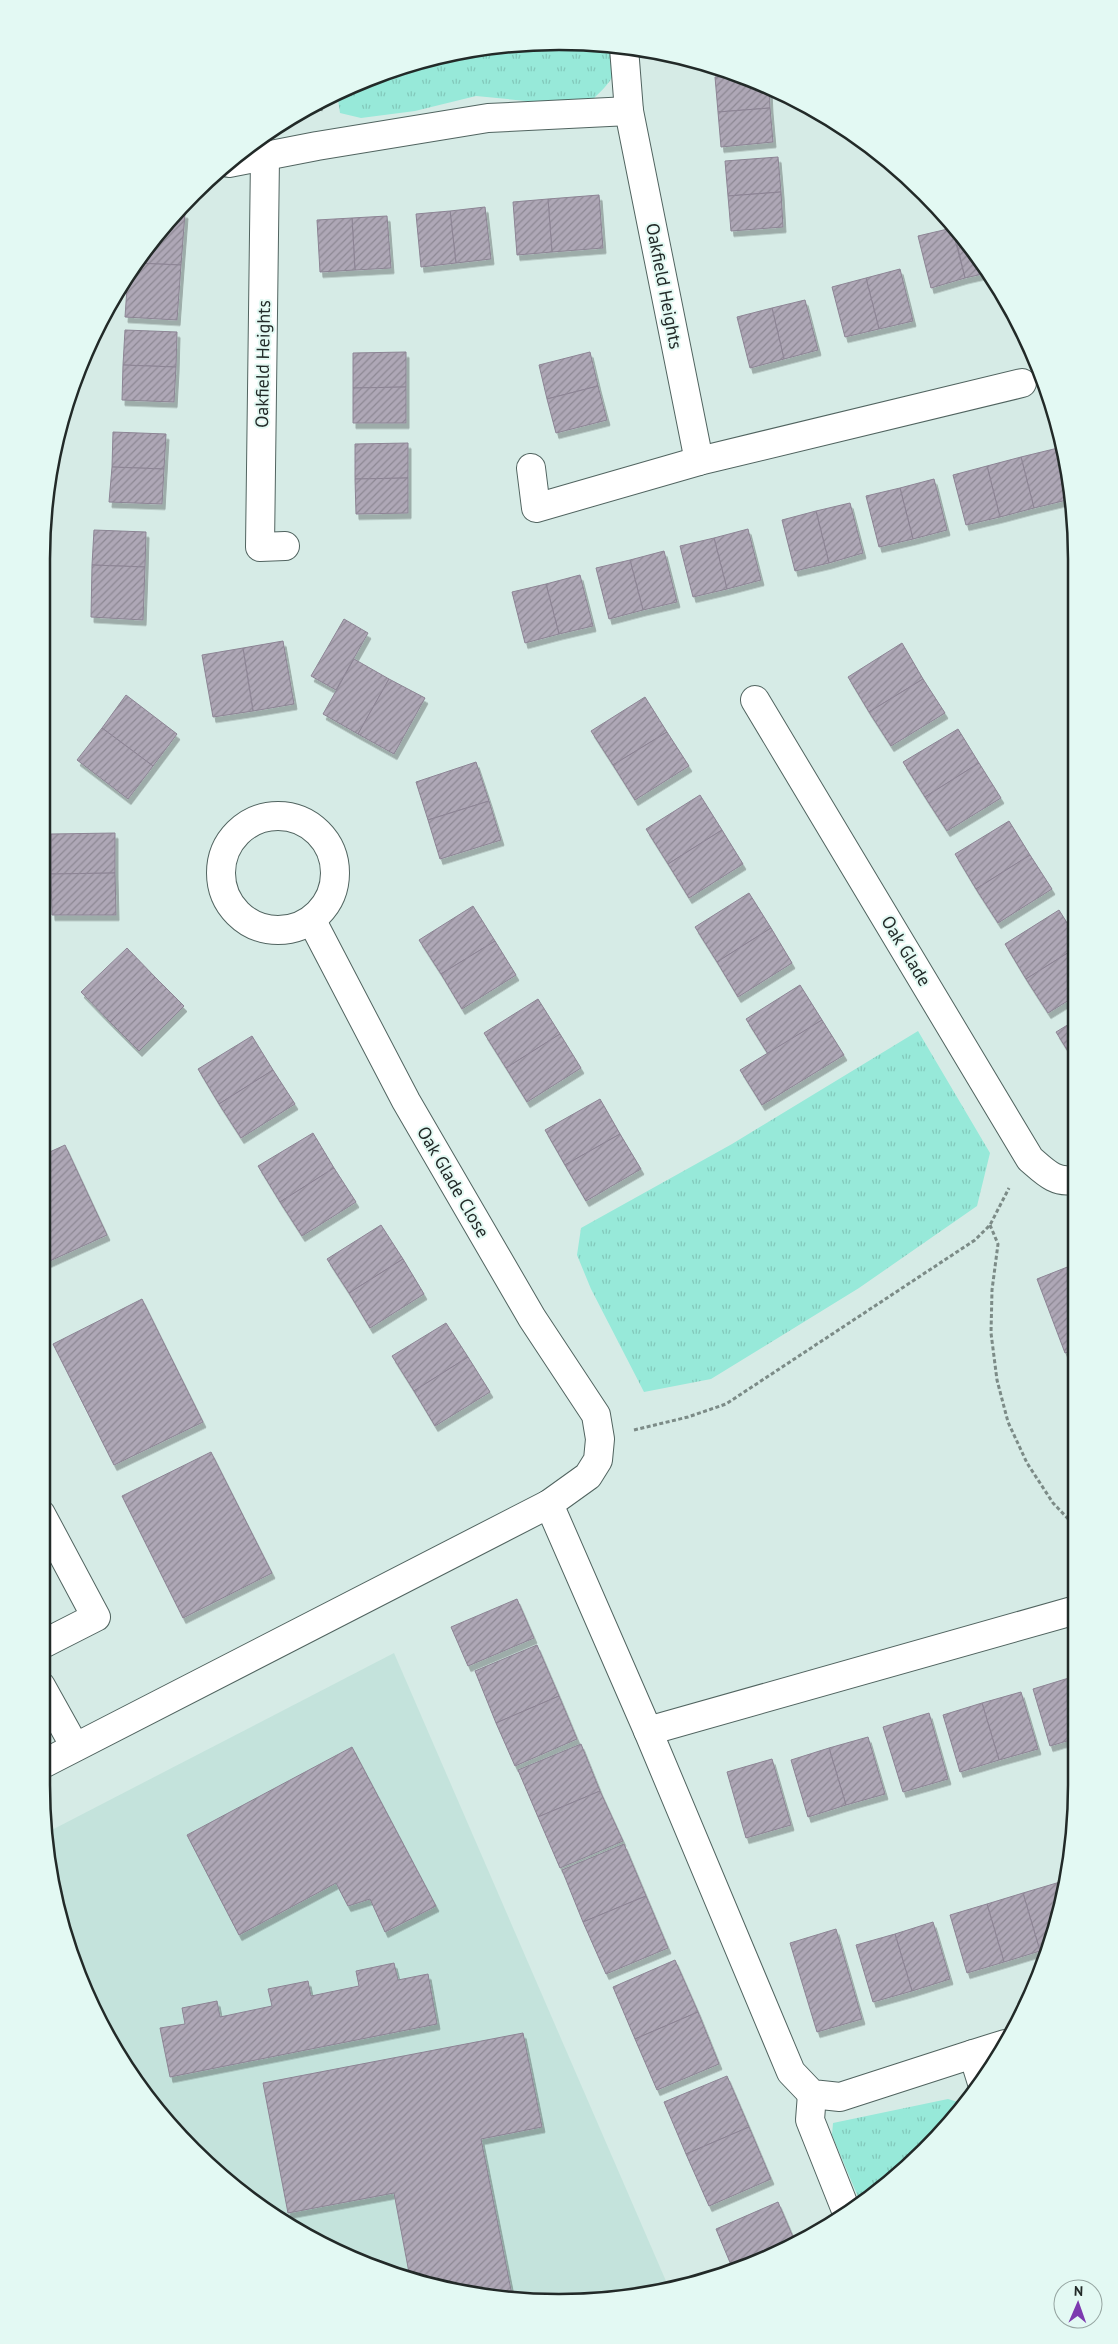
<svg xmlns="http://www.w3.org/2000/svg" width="1118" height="2344" font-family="'PT Sans',sans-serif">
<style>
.built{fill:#c4e3dc}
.grass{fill:url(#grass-tufts)}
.building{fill:url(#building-hatch);stroke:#8c8494;filter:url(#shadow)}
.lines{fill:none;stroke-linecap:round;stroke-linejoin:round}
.minor-casing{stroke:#516460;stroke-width:30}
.path{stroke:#7c8b87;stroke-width:3;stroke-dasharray:4 2.5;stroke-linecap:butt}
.minor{stroke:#fff;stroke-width:28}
.labels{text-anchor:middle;stroke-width:4;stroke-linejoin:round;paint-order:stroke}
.street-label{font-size:18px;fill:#222a28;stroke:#e3f9f3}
.rim{fill:none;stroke:#222a28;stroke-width:2.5}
</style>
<defs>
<pattern id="grass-tufts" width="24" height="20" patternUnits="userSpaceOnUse" patternTransform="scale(1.25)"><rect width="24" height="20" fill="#97e9d9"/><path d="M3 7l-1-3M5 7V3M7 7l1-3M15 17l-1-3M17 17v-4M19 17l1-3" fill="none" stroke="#82c8ba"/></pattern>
<pattern id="building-hatch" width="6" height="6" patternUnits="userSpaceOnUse" patternTransform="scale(1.25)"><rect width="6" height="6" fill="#aea7b6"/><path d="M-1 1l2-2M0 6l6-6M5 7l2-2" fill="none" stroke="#8d8894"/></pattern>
<filter id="shadow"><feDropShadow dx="3" dy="5.5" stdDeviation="0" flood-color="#0004"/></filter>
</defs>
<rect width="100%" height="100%" fill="#d6ebe6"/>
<!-- built -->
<path class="built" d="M394,1653l275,635 -43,10 -101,4 -67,-9 -97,-30 -61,-30 -83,-59 -69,-74 -38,-56 -41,-92 -18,-66 -5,-53z"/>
<!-- grass -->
<g class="grass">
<path d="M559,41l55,6c6,27 -4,36 -22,53l-45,3 -71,-7 -61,15 -54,7 -21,-5 -3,-20 24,-12 97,-30z"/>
<path d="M918,1031l72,122 -13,53 -118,82 -148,91 -67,13 -53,-103 -14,-34 4,-27 151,-84z"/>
<path d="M948,2099l10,3 4,6 -14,19 -74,69 -13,8 -29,-69 1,-12z"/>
</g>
<!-- building -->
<g class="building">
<path d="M739,75l18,6 12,6 1,21 -52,4 -3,-35z"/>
<path d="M770,108l3,34 -52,5 -3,-35z"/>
<path d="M778,157l3,35 -53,4 -3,-35z"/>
<path d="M781,192l2,35 -52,4 -3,-35z"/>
<path d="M599,195l4,53 -51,4 -4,-53z"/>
<path d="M548,199l4,53 -35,3 -4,-53z"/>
<path d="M485,207l6,52 -35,4 -6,-52z"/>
<path d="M450,211l6,52 -35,4 -5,-53z"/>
<path d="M177,212l8,1 -4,52 -45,-2z"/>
<path d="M387,216l4,52 -36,2 -3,-52z"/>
<path d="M352,218l3,52 -35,2 -3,-52z"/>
<path d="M953,227l17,17 17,29 -22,5z"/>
<path d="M952,228l13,50 -34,10 -13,-52z"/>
<path d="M136,263l45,2 -4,55 -52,-3 3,-44z"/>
<path d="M900,269l13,52 -34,8 -13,-51z"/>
<path d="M866,278l13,51 -34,8 -13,-50z"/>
<path d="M805,300l13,50 -34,9 -12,-51z"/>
<path d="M772,308l12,51 -34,9 -13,-51z"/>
<path d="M125,330l52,2 -1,35 -53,-2z"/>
<path d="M406,352v35l-53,1v-35z"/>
<path d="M590,352l8,34 -51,13 -8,-34z"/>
<path d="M123,365l53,2 -2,35 -52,-2z"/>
<path d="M598,386l9,34 -51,13 -9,-34z"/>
<path d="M406,387v36h-53v-35z"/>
<path d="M113,432l53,2 -2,35 -52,-2z"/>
<path d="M408,443v35l-53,1v-35z"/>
<path d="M1058,448l13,51 -37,9 -13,-51z"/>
<path d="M1021,457l13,51 -34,9 -13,-51z"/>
<path d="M987,466l13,51 -34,8 -13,-50z"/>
<path d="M112,467l52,2 -2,35 -53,-2z"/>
<path d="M408,478v35l-52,1 -1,-35z"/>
<path d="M934,479l13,51 -34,9 -13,-51z"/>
<path d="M900,488l13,51 -34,8 -13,-51z"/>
<path d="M850,503l13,50 -34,10 -13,-52z"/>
<path d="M816,511l13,52 -34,8 -13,-51z"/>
<path d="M748,529l13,51 -34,9 -13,-51z"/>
<path d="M94,530l52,2 -1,35 -53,-2z"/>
<path d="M714,538l13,51 -34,8 -13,-51z"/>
<path d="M664,551l13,51 -34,8 -13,-50z"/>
<path d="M630,560l13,50 -34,9 -13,-51z"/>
<path d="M92,565l53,2 -2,53 -52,-3z"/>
<path d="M580,575l13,51 -34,8 -13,-50z"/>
<path d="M546,584l13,50 -34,9 -13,-51z"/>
<path d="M344,619l24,14 -32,57 -25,-14z"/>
<path d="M283,641l11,63 -41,7 -10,-63z"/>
<path d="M902,643l21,36 -54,33 -21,-35z"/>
<path d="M243,648l10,63 -40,6 -11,-62z"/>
<path d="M354,659l35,20 -31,55 -35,-20z"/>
<path d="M389,679l36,19 -31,56 -36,-20z"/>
<path d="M923,679l22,34 -54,33 -22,-34z"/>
<path d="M126,695l51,39 -24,32 -51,-38z"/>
<path d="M645,697l22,35 -54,33 -22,-34z"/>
<path d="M102,728l51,38 -25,33 -51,-39z"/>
<path d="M958,729l21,34 -54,34 -22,-35z"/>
<path d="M667,732l22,34 -54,34 -22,-35z"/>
<path d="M476,762l13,39 -61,19 -12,-38z"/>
<path d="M979,763l22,35 -54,33 -22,-34z"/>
<path d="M700,795l22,35 -54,34 -22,-35z"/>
<path d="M489,801l12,39 -61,19 -12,-39z"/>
<path d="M1009,821l21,34 -54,34 -21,-35z"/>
<path d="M722,830l21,34 -54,34 -21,-34z"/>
<path d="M115,833v40l-64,1v-40z"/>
<path d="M1030,855l22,34 -54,34 -22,-34z"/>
<path d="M115,873l1,42h-64l-1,-41z"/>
<path d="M749,893l22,35 -54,34 -22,-35z"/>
<path d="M473,906l22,35 -54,33 -22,-34z"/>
<path d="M1059,910l15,24v15l-48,30 -21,-35z"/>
<path d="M771,928l21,35 -54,34 -21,-35z"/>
<path d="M495,941l21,34 -54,34 -21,-35z"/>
<path d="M127,948l28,29 -45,45 -29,-30z"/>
<path d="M1074,949v48l-26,16 -22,-34z"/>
<path d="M155,977l29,29 -45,45 -29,-29z"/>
<path d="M800,985l22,35 -54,34 -22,-35z"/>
<path d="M538,999l22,35 -54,34 -22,-35z"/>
<path d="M822,1020l22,35 -82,50 -22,-35z"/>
<path d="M1074,1021v40l-18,-29z"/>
<path d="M560,1034l21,34 -54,34 -21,-34z"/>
<path d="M252,1036l21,34 -54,34 -21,-35z"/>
<path d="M273,1070l22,34 -54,34 -22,-34z"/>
<path d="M600,1099l20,35 -55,31 -20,-35z"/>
<path d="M313,1133l21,35 -54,34 -22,-36z"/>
<path d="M620,1134l21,35 -55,32 -21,-36z"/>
<path d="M65,1145l42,90 -66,30v-109z"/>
<path d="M334,1168l22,34 -54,34 -22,-34z"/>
<path d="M381,1225l22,34 -54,34 -22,-34z"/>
<path d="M403,1259l21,35 -54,34 -21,-35z"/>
<path d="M1075,1264v86l-10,3 -28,-74z"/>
<path d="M142,1299l61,123 -89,43 -61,-121z"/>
<path d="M446,1323l22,34 -54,34 -22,-35z"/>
<path d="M468,1357l22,35 -55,34 -21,-35z"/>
<path d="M211,1452l61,121 -89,45 -61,-122z"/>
<path d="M517,1599l17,39 -66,28 -17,-39z"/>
<path d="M537,1645l22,51 -63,27 -21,-52z"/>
<path d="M1076,1676v16l-4,-15z"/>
<path d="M1072,1677l4,15 1,46 -27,8 -17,-57z"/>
<path d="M1021,1692l17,57 -39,11 -17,-57z"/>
<path d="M559,1696l18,43 -62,27 -19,-43z"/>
<path d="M982,1703l17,57 -39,12 -17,-57z"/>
<path d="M929,1713l19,66 -45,13 -20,-65z"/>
<path d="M868,1737l17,57 -39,11 -17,-57z"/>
<path d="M581,1744l19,47 -62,26 -20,-47z"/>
<path d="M352,1747l84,159 -51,26 -15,-33 -22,7 -12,-23 -97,52 -52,-100z"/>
<path d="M829,1748l17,57 -38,12 -17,-57z"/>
<path d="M772,1759l19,66 -45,13 -19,-66z"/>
<path d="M600,1791l23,50 -63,27 -22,-51z"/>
<path d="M624,1844l22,52 -63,26 -21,-52z"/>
<path d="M1067,1880v6l-3,9 -4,-13z"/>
<path d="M1060,1882l4,13 -16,54 -8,2 -17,-58z"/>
<path d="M1023,1893l17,58 -36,11 -17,-58z"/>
<path d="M646,1896l22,52 -62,26 -23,-52z"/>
<path d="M987,1904l17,58 -37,11 -17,-58z"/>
<path d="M933,1922l17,57 -38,12 -17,-57z"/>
<path d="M836,1929l26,90 -45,13 -27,-89z"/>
<path d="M895,1934l17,57 -39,11 -17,-57z"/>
<path d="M675,1960l23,52 -63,27 -22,-52z"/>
<path d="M394,1963l4,17 30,-6 9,50 -267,53 -10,-49 25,-4 -3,-16 35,-7 3,16 52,-11 -4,-17 40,-8 3,15 48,-10 -3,-15z"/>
<path d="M698,2012l21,52 -62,26 -22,-51z"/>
<path d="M523,2033l19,94 -61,12 32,161 -55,-7 -48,-15 -16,-85 -106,20 -25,-130z"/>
<path d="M727,2076l22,51 -63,27 -22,-52z"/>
<path d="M749,2127l22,52 -62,27 -23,-52z"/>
<path d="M778,2202l18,42 -62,28 -18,-43z"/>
</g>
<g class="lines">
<!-- minor casing -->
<g class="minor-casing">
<g id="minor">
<path d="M624,48l5,63 70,350"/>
<path d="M265,157l-5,390 25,-1"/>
<path d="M229,163l88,-17 171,-28 141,-7"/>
<path d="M531,468l5,40 163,-47 323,-78"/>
<path d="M755,700l275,459c13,11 26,26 45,20"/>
<circle cx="278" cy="873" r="57"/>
<path d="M549,1504l99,227 143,341 21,22 28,3 133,-43 9,29"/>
<path d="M41,1645l55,-28 -55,-103"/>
<path d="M41,1686l34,61"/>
<path d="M648,1731l428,-121"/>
<path d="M41,1765l508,-261 39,-28 10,-16 2,-21 -4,-24 -64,-97 -126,-217 -94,-180"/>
<path d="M973,2054l32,-10"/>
<path d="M812,2094l-2,26 37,93"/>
</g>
</g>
<!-- path -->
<g class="path">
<path d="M321,111l1,-10"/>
<path d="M990,1225l8,19 -6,46 -1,43 6,47 11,42 19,41 26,40 23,24"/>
<path d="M634,1430l54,-13 38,-13 249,-164 15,-15 19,-37"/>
<path d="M144,2094l21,14 3,13"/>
</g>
<!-- minor -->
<use href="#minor" class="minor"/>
</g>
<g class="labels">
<!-- street labels -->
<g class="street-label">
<text transform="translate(664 286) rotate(79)" y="6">Oakfield Heights</text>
<text transform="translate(263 364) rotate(-89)" y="6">Oakfield Heights</text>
<text transform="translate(906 951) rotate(59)" y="6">Oak Glade</text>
<text transform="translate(453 1182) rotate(60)" y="6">Oak Glade Close</text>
</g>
</g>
<!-- crop -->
<path d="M0 0H1118V2344H0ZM559 50H559A509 509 0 0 1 1068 559V1785A509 509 0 0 1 559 2294H559A509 509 0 0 1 50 1785V559A509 509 0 0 1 559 50Z" fill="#e3f9f3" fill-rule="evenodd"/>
<path class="rim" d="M559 50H559A509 509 0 0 1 1068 559V1785A509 509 0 0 1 559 2294H559A509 509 0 0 1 50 1785V559A509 509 0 0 1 559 50Z"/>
<!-- north arrow -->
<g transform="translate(1078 2304) rotate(2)"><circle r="24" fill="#e3f9f3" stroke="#96a6a2"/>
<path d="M0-4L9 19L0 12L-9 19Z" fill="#7c3aaf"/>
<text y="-8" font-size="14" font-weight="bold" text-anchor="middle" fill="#222a28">N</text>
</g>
</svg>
